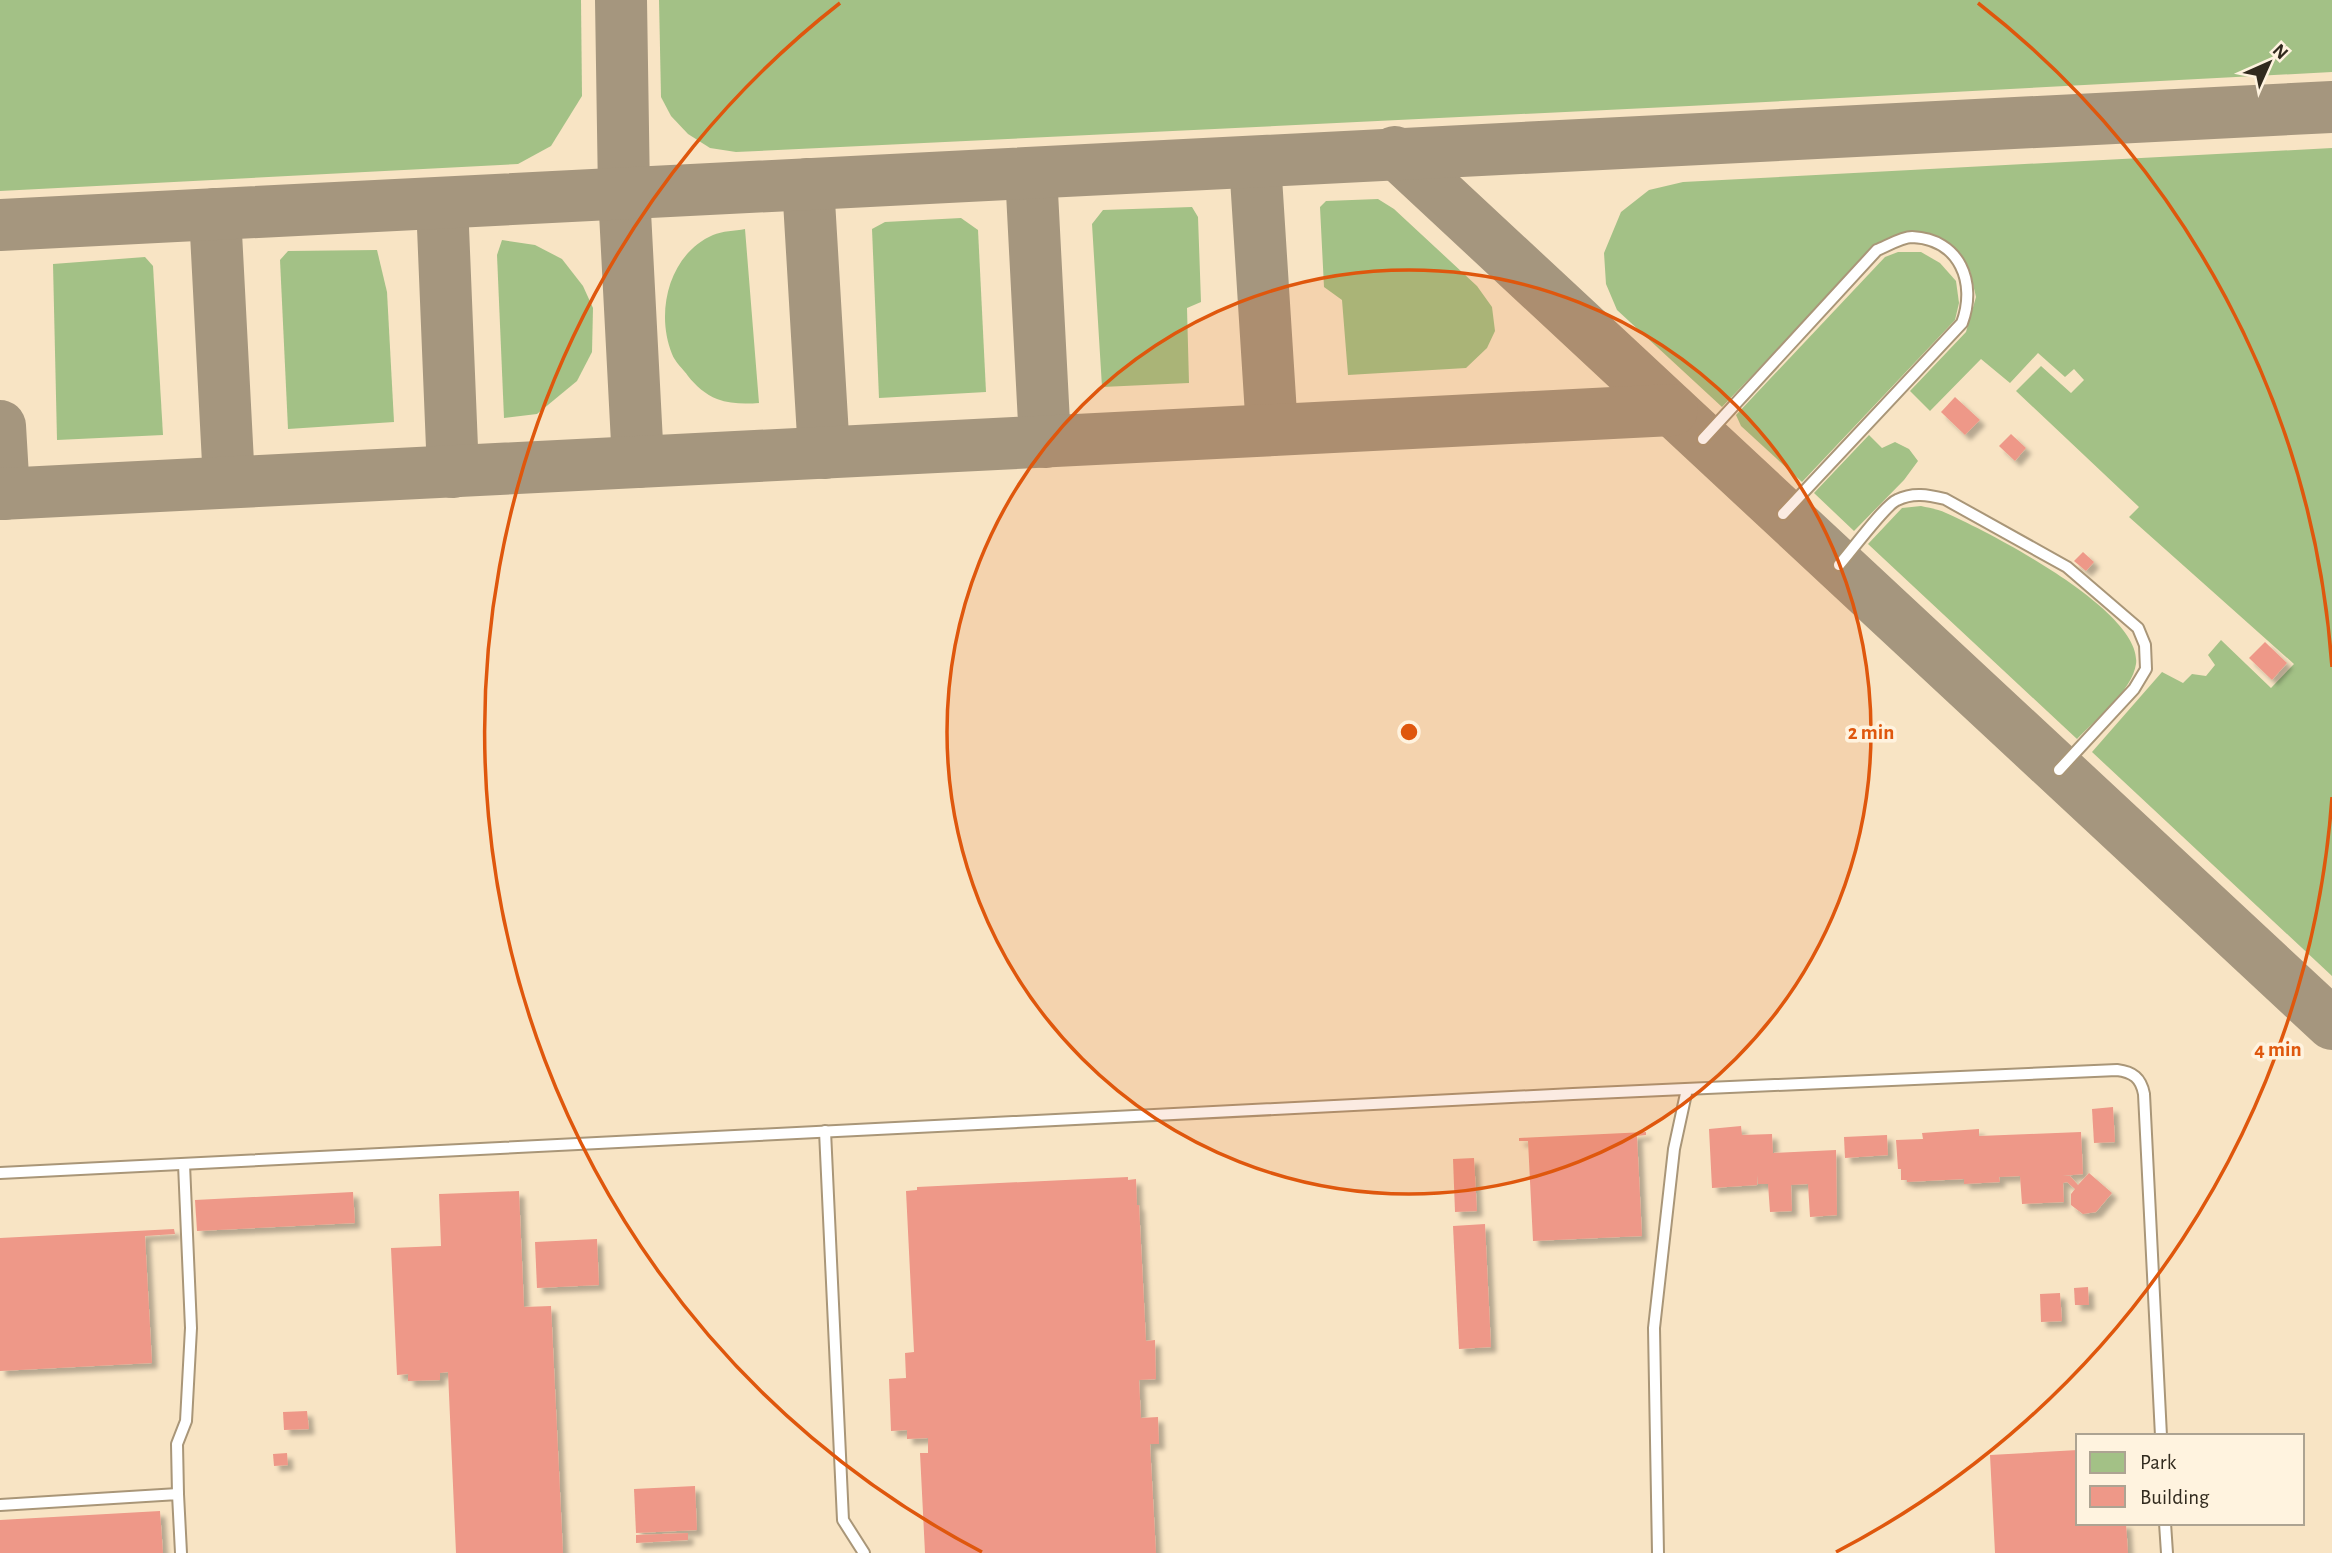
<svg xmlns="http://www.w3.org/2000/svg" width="2332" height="1553" font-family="'Alegreya Sans',sans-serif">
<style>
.green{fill:#a3c186}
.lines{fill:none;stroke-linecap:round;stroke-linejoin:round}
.taxiway{stroke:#a5967e;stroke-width:52}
.building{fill:#ee9888;filter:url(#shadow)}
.lane-casing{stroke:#a99678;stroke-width:14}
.lane{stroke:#fff;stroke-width:10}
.ring{fill:none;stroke:#df570d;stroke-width:3.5}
.centre{fill:#df570d;stroke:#fff3df;stroke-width:3.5}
.ring-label{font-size:21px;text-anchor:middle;font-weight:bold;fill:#df570d;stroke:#fff3df;stroke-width:7;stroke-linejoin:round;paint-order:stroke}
</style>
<defs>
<filter id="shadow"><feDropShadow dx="5.5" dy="5.5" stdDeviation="2" flood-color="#0004"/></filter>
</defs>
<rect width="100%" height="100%" fill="#f8e4c4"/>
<!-- green -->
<g class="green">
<path d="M0,0h581l1,96 -31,50 -33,18 -518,27z"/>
<path d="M659,0h1673v72l-643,34 -953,46 -26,-4 -22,-14 -17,-18 -10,-19z"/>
<path d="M2332,148v828l-240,-224 70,-80 21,11 9,-9 14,2 9,-11 -7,-10 13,-15 50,48 23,-24 -165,-147 10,-10 -123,-116 25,-25 30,27 13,-13 -10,-11 -9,8 -27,-24 -28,30 -29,-24 -51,52 -20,-20 56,-59 10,-35 -6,-26 -18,-22 -21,-15h-32l-20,9 -157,164 -105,-97 -11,-26 -2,-31 17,-41 28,-22 34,-8z"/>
<path d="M1378,199l16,10 83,77 15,21 3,24 -8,17 -21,20 -118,7 -6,-75 -18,-13 -4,-80 6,-6z"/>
<path d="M1192,207l6,10 3,85 -14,6 2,75 -87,4 -10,-163 11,-14z"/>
<path d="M961,218l17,12 8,162 -107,6 -7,-169 13,-7z"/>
<path d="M745,229l14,174c-14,1 -29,1 -42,-4 -11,-4 -22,-14 -29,-23 -5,-7 -13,-14 -16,-22 -17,-42 -3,-100 41,-119 9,-4 22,-4 32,-6z"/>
<path d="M502,240l33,5 27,14 21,27 10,22 -1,44 -15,29 -40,33 -33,4 -7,-163z"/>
<path d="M377,250l10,42 7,130 -106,7 -8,-169 8,-9z"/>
<path d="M1898,252h23l19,11 16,18 3,22 -4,17 -153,162 -61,-56 -5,-11 149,-158z"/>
<path d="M145,257l8,9 10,169 -106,5 -4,-176z"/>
<path d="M1869,435l13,13 13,-6 14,7 9,12 -14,19 -50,51 -40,-38z"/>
<path d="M1921,506c8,2 17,3 25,7 43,19 197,98 190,151 -4,27 -40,55 -59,75l-209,-195 34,-36z"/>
</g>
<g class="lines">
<!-- taxiway -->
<g class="taxiway">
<path d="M621,0l3,193 14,269"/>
<path d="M1395,152l937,872"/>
<path d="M1255,162l17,268"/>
<path d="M1031,173l14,269"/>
<path d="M808,184l16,269"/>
<path d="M442,203l11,269"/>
<path d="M215,214l14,268"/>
<path d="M0,225l2332,-118"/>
<path d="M0,426l4,68"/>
<path d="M0,494l1672,-84"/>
</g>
</g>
<!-- building -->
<g class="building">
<path d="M1955,397l25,23 -15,15 -24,-23z"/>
<path d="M2011,434l15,14 -11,13 -16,-15z"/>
<path d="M2083,552l11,10 -8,9 -12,-10z"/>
<path d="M2265,642l22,21 -15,17 -23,-22z"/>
<path d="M2113,1107l2,35 -21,1 -2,-34z"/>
<path d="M1741,1126l1,9 30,-1 1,19 63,-3 1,65 -27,2 -2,-33 -17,1 1,26 -22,1 -2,-28h-10v-9l-1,10 -45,3 -3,-59z"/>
<path d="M1979,1129v7l102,-4 2,42 -21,2h8l8,9 11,-12 23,20 -16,19 -13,2 -12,-9v-11l4,-5 -8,-7 -4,1 1,19 -42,2 -2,-28 -21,1 1,5 -36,2v-5l-57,3v-2h-6v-11h-3l-2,-29 27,-1 -1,-6z"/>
<path d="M1646,1132v3l-9,1 5,100 -109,5 -5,-100h-9v-3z"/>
<path d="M1887,1135l1,20 -43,3 -1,-21z"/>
<path d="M1474,1158l3,53 -22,1 -2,-53z"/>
<path d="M1128,1177v3l8,-1 1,26h2l7,136 9,-1 1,39 -17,1 2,38 17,-1 1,27h-9l6,109h-231l-5,-100h8v-15l-21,1v-9l-16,1 -2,-52 17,-1 -1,-25 9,-1 -8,-161 11,-1v-3z"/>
<path d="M519,1191l5,116 27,-1 12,247h-107l-8,-181 -8,1v7l-32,1v-7l-11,1 -6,-127 50,-2 -2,-52z"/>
<path d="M353,1192l2,31 -158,8 -2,-31z"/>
<path d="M1485,1224l6,123 -32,2 -6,-123z"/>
<path d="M174,1229l1,5 -30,2 7,127 -152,8v-133z"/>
<path d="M597,1239l2,46 -62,3 -2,-46z"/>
<path d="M2088,1287l1,18h-14l-1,-17z"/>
<path d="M2060,1293l2,28 -21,1 -1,-28z"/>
<path d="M307,1411l2,18 -25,1 -1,-18z"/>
<path d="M2078,1450v73h48l2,30h-133l-5,-98z"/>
<path d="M287,1453l1,12 -14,1 -1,-12z"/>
<path d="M695,1486l2,44 -61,3 -2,-44z"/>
<path d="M160,1511l3,42h-163v-33z"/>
<path d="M688,1533v7l-52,3v-8z"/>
</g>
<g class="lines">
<!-- lane casing -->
<g class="lane-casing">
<g id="lane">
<path d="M1703,439l174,-189c10,-4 25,-13 35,-13 48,2 65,46 50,86l-179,191"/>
<path d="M1839,565c11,-12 46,-60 58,-65 16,-8 31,-5 48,-1l122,68 71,61 7,17 1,24 -12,20 -75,81"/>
<path d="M825,1131l18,389 21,33"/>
<path d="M0,1173l1573,-79 544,-24c16,2 24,8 27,24l17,342"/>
<path d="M178,1494l-1,-50 9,-23 5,-93 -7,-164"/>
<path d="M0,1505l178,-11 3,59"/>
<path d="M2165,1523l2,30"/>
<path d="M1658,1553l-4,-225 20,-179 13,-60"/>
</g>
</g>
<!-- lane -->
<use href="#lane" class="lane"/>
</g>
<!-- distance rings -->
<circle cx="1409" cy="732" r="462" fill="#df570d" fill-opacity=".12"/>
<g class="ring">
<circle cx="1409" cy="732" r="462"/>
<path d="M2332 797A925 925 0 0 1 1836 1552M982 1552A925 925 0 0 1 840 3M1978 3A925 925 0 0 1 2332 667"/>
</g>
<circle cx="1409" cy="732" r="10" class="centre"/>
<g class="ring-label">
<text x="1871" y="739">2 min</text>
<text x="2278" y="1056">4 min</text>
</g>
<!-- legend -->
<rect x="2076" y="1434" width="228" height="91" fill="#fff3df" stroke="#ada392" stroke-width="2"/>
<rect x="2090" y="1452" width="35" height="21" fill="#a3c186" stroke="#ada392" stroke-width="2"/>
<text x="2140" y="1469" font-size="21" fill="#312a1e">Park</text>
<rect x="2090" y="1486" width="35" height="21" fill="#ee9888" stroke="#ada392" stroke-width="2"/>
<text x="2140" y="1504" font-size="21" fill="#312a1e">Building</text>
<!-- north arrow -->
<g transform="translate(2269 63) rotate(45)" stroke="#fff3df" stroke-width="5" paint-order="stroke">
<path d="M0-5L12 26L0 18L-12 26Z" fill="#312a1e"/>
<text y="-10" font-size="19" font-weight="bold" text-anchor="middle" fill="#312a1e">N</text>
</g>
</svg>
